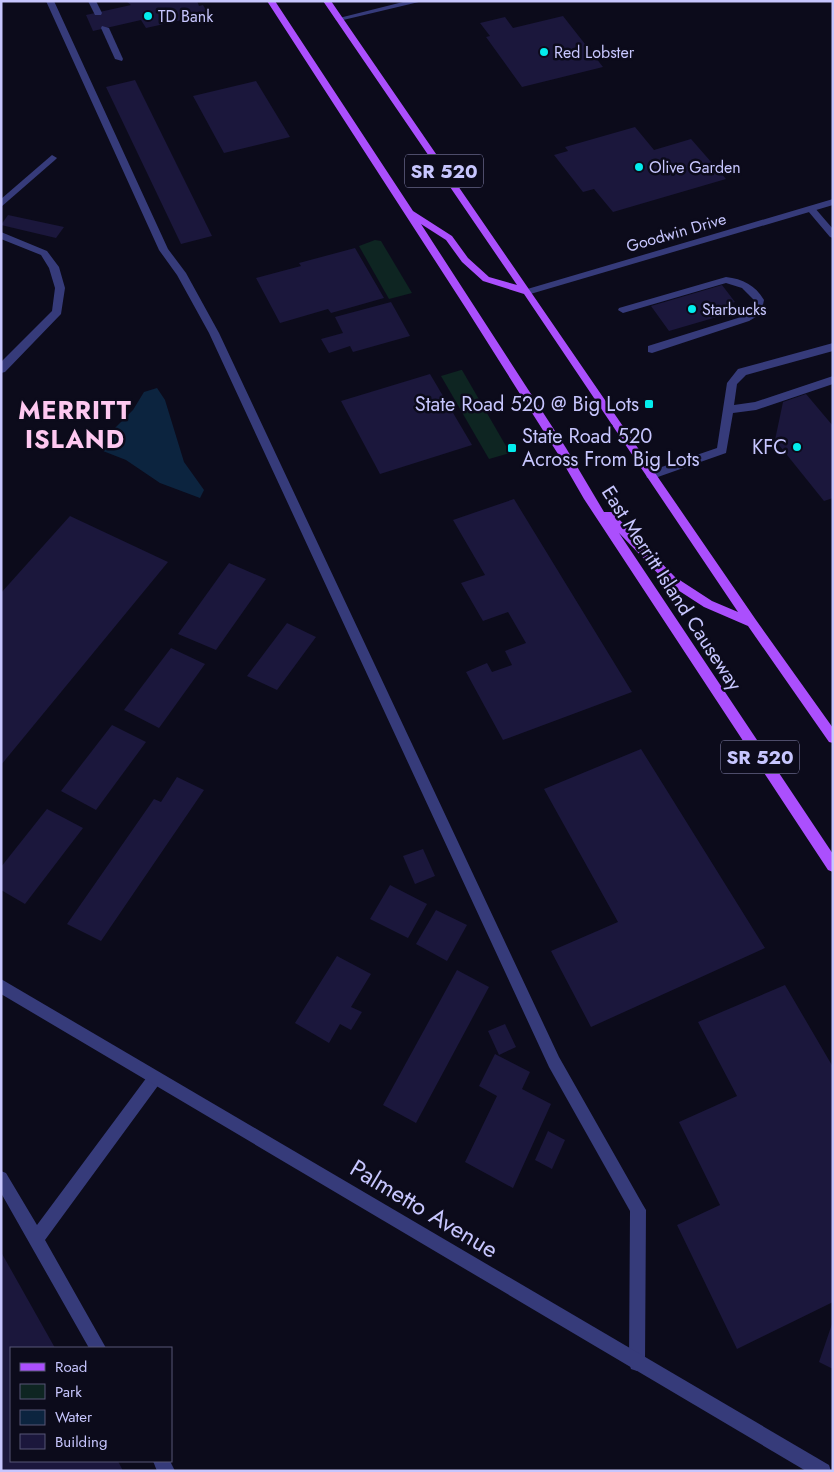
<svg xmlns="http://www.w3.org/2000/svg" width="834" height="1472" font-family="Jost,sans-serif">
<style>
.green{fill:#0e2522}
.water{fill:#0c243f}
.building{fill:#1b173c}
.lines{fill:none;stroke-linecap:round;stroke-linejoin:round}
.service{fill:#363b7a;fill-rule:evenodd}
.minor{fill:#363b7a;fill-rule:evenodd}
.primary{fill:#ab4ffd;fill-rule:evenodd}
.poi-dot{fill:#03eded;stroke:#0c0b1b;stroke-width:2}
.labels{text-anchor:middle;stroke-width:5;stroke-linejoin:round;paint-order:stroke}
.far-poi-label{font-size:16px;fill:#c7c6fe;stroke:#0c0b1b;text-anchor:start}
.far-street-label{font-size:16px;fill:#c7c6fe;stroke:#0c0b1b}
.shield{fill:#0c0b1b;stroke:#8f8eba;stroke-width:1}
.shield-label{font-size:19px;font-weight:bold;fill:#c7c6fe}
.poi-label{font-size:20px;fill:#c7c6fe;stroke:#0c0b1b;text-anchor:end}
.street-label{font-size:20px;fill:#c7c6fe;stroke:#0c0b1b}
.near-street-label{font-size:24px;fill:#c7c6fe;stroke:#0c0b1b}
.district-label{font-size:25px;font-weight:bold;letter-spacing:1px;fill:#fec8f0;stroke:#0c0b1b}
</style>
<rect width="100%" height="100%" fill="#0c0b1b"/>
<!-- green -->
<g class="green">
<path d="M375,240l6,1 31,52 -23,6 -30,-53z"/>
<path d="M461,370h1l48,83 -21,6 -48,-83z"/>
</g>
<!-- water -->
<path class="water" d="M157,388l8,12 19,62 20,28 -4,8 -40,-15 -34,-23 -23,-9 -2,-9 32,-32 11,-18z"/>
<!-- building -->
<g class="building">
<path d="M126,1h71l2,5 4,-1 7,12 -17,4 -2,-3 -45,10 -5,-8 -48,11 -7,-16 45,-10z"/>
<path d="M563,16l40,51 -81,20 -36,-50 4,-1 -10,-13 25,-6 8,11z"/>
<path d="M135,80l77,156 -31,8 -75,-157z"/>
<path d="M256,81l34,56 -66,16 -31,-57z"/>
<path d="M635,127l19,23 37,-11 35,40 -113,33 -19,-23 -11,3 -29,-37 14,-4 -3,-4z"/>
<path d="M8,215l56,12 -8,11 -55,-13z"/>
<path d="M355,248l29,50 -53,15 -3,-4 -48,14 -24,-45 45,-12 -2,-3z"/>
<path d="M722,285l13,17 -7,2 6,8 -65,19 -18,-25z"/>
<path d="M391,302l19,34 -57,16 -3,-6 -21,7 -8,-14 22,-6 -8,-16z"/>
<path d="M430,374l42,71 -92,29 -39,-73z"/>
<path d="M806,394l27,32v72l-9,3 -49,-61 8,-38z"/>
<path d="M514,499l118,193 -129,48 -37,-68 21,-9 5,9 20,-7 -7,-14 21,-8 -18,-31 -25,9 -22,-38 24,-8 -32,-55z"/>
<path d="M70,516l98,46 -167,203v-172z"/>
<path d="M229,563l37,16 -50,71 -38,-16z"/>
<path d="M287,623l29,14 -39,53 -30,-14z"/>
<path d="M171,648l34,16 -46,64 -35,-18z"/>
<path d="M112,725l34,17 -50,68 -35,-19z"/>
<path d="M641,749l124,199 -174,79 -40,-76 67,-29 -74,-133z"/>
<path d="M177,777l27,13 -103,151 -34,-17 87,-125 7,3z"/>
<path d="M47,809l36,19 -58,76 -24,-14v-23z"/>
<path d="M423,849l12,27 -20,8 -12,-28z"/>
<path d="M390,885l37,19 -19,34 -38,-19z"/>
<path d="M436,910l31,15 -20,36 -31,-17z"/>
<path d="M337,956l34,18 -20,33 11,5 -11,18 -11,-6 -11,19 -34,-20z"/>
<path d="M457,970l32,17 -73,136 -33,-18z"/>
<path d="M785,985l48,82v235l-96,47 -60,-124 43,-20 -41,-83 58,-26 -39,-74z"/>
<path d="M505,1024l11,23 -17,8 -11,-24z"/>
<path d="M495,1054l35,18 -8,17 29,15 -38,84 -48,-26 32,-66 -18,-10z"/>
<path d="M548,1131l17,9 -13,29 -17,-9z"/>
<path d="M1,1252l54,96h-44v113h107l5,10h-122z"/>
<path d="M832,1324h1v45l-14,-7z"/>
</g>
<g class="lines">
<!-- service -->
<g class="service">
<path d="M46,1h8l114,248 18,24 33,60 340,724 84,148 3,5 -1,153 -2,6 -6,2 -6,-2 -2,-6 1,-152 -81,-144 -340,-734 -32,-58 -18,-25z"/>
<path d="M88,1h8l6,12 -1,2h-6z"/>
<path d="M102,26l7,2 14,31 -1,2 -7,-2 -14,-31z"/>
<path d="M811,206l3,1 19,22v9l-3,-1 -22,-26 -2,-2z"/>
<path d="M726,277c17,2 29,8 38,23l-3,14 -12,7 -97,32 -4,-1v-6l93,-29 11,-7 2,-10 -12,-12 -16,-5 -103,30 -5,-3 1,-2z"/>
<path d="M833,343v8l-87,24 -9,9 -3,21 21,-3 78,-26v8l-77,26 -23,3 -7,40 -71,25h-8l-1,-3 1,-3 70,-24 10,-65 11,-14z"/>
<path d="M155,1071l5,2 2,5 -2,5 -115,157 61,108h-17l-88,-155v-22l5,2 31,52 113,-152z"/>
<path d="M153,1461h17l5,10h-18z"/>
</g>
<!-- minor -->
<g class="minor">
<path d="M407,1h16l-84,20 -4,-2z"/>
<path d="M52,155l5,3 -2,2 -54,47v-8z"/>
<path d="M833,199v6l-306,90 -5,-3 2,-2z"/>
<path d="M1,232l46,19 12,16 6,21 -4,26 -56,58 -4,1v-11l51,-51 3,-23 -6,-20 -8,-13 -40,-16z"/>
<path d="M1,979l828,486 2,6h-25l-805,-477z"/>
</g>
<!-- primary -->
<path class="primary" d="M267,1h8l138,210 39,25 16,22 21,19 28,8 -194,-284h8l425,619 77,108v15l-4,-1 -81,-116 -44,-19 -37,-24 -48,-50 214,321v18l-5,-2 -244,-371 -26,-45 -91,-144zM421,224l25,16 16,22 21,19 41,13 214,318 -26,-11 -37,-24 -63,-65h-8l-38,-64z"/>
</g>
<!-- markers -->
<g class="poi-dot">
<circle cx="148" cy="16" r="5"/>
<circle cx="544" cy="52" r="5"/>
<circle cx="639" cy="167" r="5"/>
<circle cx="692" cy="309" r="5"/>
<rect x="644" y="399" width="10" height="10" rx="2.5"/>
<circle cx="797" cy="447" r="5"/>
<rect x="507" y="443" width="10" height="10" rx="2.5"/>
</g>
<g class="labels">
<!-- far-poi labels -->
<g class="far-poi-label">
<text x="158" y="22">TD Bank</text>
<text x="554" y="58">Red Lobster</text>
<text x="649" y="173">Olive Garden</text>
<text x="702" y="315">Starbucks</text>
</g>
<!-- far-street labels -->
<g class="far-street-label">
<text transform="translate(676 232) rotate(-16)" y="6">Goodwin Drive</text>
</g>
<!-- shield labels -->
<g class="shield">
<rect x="405" y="154.5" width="78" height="33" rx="4"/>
<rect x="721" y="740.5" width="78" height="33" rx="4"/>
</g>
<g class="shield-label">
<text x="444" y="178">SR 520</text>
<text x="760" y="764">SR 520</text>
</g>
<!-- poi labels -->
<g class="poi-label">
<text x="639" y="411">State Road 520 @ Big Lots</text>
<text x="522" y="443" text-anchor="start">State Road 520<tspan x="522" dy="23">Across From Big Lots</tspan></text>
<text x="787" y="454">KFC</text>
</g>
<!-- street labels -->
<g class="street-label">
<text transform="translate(672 588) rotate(57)" y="7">East Merritt Island Causeway</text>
</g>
<!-- near-street labels -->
<g class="near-street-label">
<text transform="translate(424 1209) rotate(31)" y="8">Palmetto Avenue</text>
</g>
<!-- district labels -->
<g class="district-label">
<text x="75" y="419">MERRITT<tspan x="75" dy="29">ISLAND</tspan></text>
</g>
</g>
<!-- border -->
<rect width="834" height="1472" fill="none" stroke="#c7c6fe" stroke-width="5"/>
<!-- legend -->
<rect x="10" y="1347" width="162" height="115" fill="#0c0b1b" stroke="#575676"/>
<rect x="20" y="1363" width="25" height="8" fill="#ab4ffd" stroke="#575676"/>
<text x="55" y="1372" font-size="15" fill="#c7c6fe">Road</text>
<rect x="20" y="1384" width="25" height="15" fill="#0e2522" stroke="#575676"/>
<text x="55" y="1397" font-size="15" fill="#c7c6fe">Park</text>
<rect x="20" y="1410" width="25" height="15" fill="#0c243f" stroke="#575676"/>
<text x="55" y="1422" font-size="15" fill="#c7c6fe">Water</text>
<rect x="20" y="1434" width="25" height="15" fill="#1b173c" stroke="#575676"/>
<text x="55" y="1447" font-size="15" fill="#c7c6fe">Building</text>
</svg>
